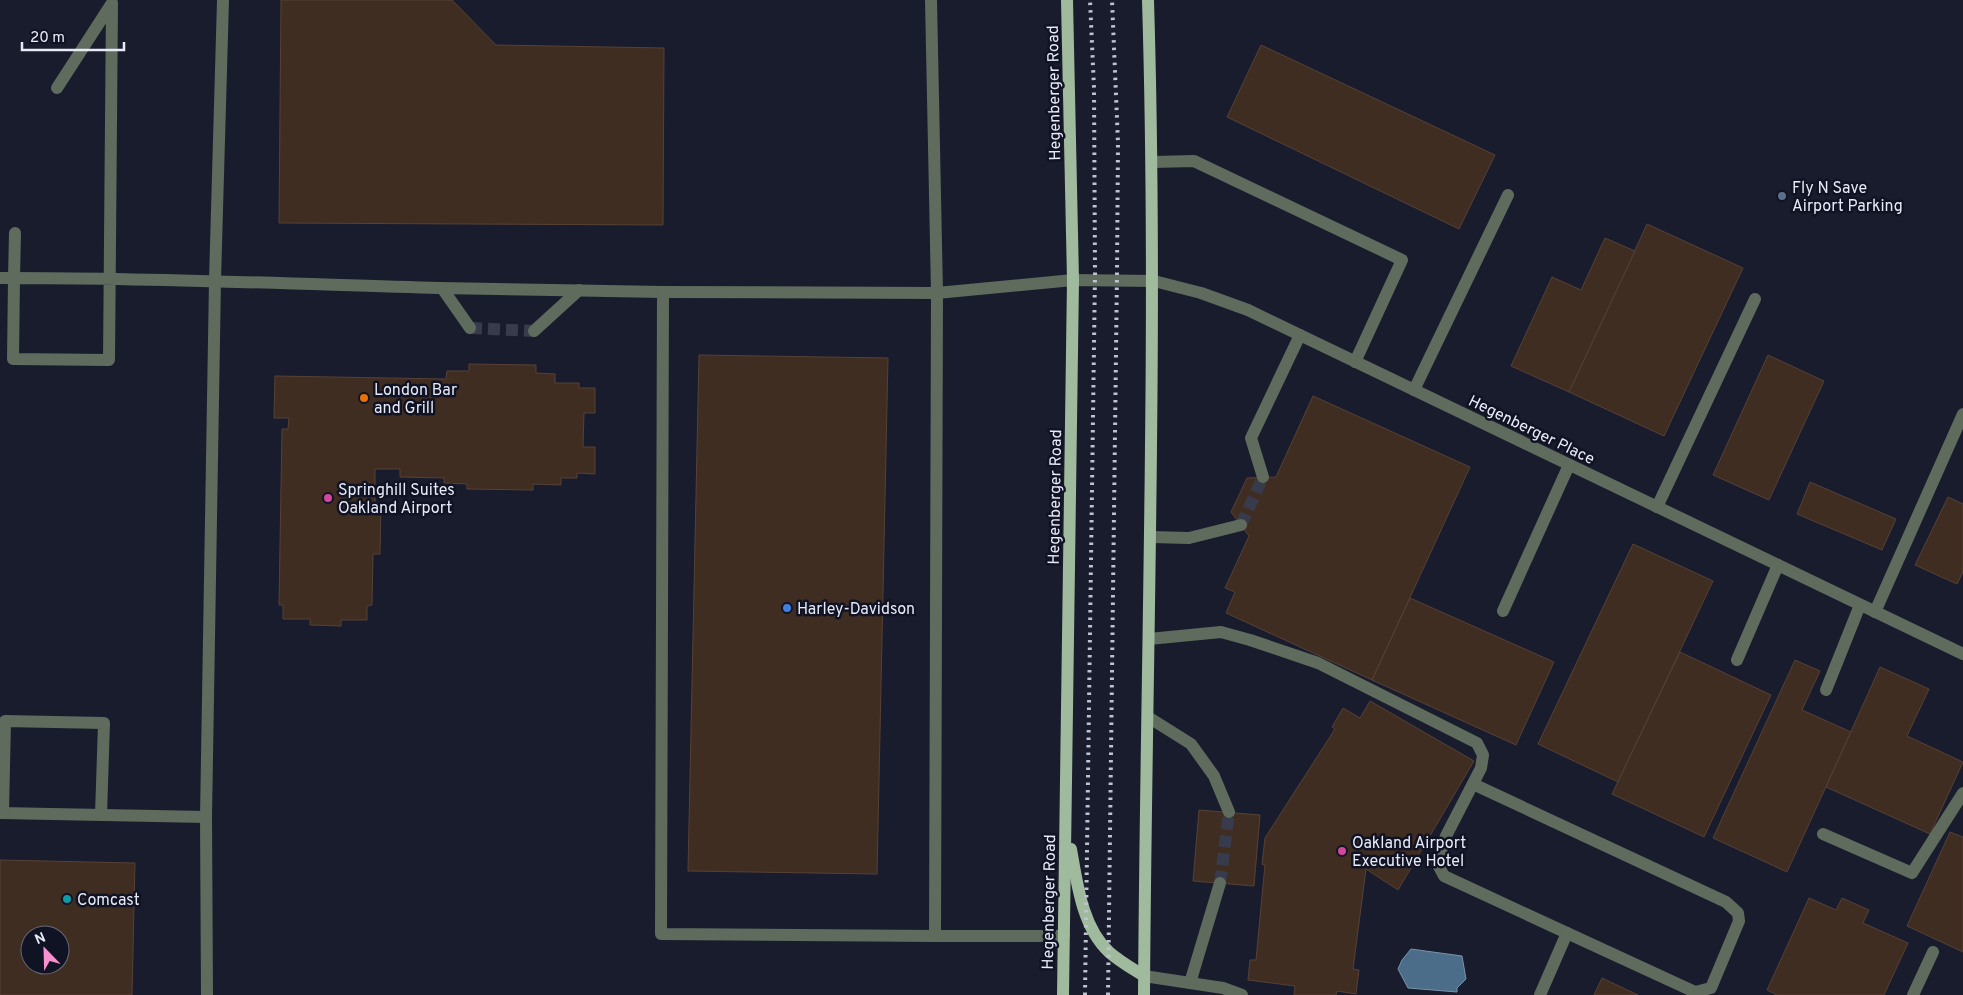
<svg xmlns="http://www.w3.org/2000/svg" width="1963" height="995" font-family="Overpass,sans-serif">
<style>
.water{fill:#4b6d89;stroke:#7a92aa}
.building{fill:#402d22;stroke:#564136;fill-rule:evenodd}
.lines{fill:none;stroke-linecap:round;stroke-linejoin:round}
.minor-tunnel{stroke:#383b4b;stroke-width:12;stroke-dasharray:12 6;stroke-linecap:butt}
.minor{stroke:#5e6b5d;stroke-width:12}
.major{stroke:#9fba9d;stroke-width:12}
.rail{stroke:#c0c2d0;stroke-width:4;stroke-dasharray:2.5 5;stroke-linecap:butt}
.service-dot{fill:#5c6f8a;stroke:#101323;stroke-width:2}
.food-dot{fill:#e8710a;stroke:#101323;stroke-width:2}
.hotel-dot{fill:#d1479c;stroke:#101323;stroke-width:2}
.shop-dot{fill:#3f7fe0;stroke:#101323;stroke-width:2}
.culture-dot{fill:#0f9aa8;stroke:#101323;stroke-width:2}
.labels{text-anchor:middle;stroke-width:5;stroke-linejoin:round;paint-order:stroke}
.street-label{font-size:16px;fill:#e8eaf7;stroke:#101323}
.poi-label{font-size:16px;fill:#e8eaf7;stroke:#101323;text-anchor:start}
</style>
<rect width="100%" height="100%" fill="#191c2d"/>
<!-- water -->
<path class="water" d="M1411,949l51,7 4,23 -9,9v4l-49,-4 -10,-19 4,-9z"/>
<!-- building -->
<g class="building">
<path d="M281,0h171l44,45 168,3 -1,177 -384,-2z"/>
<path d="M1261,45l234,110 -36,74 -232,-112z"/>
<path d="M1647,224l96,44 -79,168 -95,-44z"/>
<path d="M1605,238l30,13 -66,141 -58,-26 41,-89 29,13z"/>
<path d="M699,355l189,3 -11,516 -189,-3z"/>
<path d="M1768,355l56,26 -55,119 -56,-25z"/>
<path d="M469,364l67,1v8l19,1v9h24v5h16v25h-11l-1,34h12v27l-18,-1v5h-16v7l-28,-1v6l-66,-1v-5l-23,-1v-5l-44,-1v-8h-25v36h6l-1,49h-7l-1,51 -5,1v14h-26v6l-31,-1v-6h-27v-14h-4l3,-176h6l1,-11h-15l1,-42 171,3 1,-8h22z"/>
<path d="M1313,396l157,71 -98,213 -146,-67 9,-21 -10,-4 24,-52 -18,-24 16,-34 29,-1z"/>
<path d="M1810,482l86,37 -14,31 -85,-36z"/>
<path d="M1948,497l15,7v68l-6,12 -42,-19z"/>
<path d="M1633,544l80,37 -95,201 -80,-38z"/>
<path d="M1410,598l144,64 -38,83 -144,-65z"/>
<path d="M1680,652l91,43 -67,142 -92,-43z"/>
<path d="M1795,660l25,11 -18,39 49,22 -64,140 -74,-34z"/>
<path d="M1880,667l49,22 -22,47 56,26 -33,72 -104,-47z"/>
<path d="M1370,701l104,60 -76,129 -32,-21 -13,100 6,1 -3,24 -19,-3 -1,4h-42l1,-9 -47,-6 2,-20h6l9,-95 -3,-1 3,-26 70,-109 -3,-2 11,-19 17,10z"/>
<path d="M1199,810l61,5 -6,71 -61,-5z"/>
<path d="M1950,832l13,5v115l-56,-26z"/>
<path d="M0,860l135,3 -3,132h-132zM30,935h30v30h-30z"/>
<path d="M1809,898l27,12 6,-12 27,12 -6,13 45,20 -24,52h-107l-10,-5z"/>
<path d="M1602,978l36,17h-44z"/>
</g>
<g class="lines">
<!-- minor-tunnel -->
<g class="minor-tunnel">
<path d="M470,328l64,3"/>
<path d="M1241,525l22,-48"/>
<path d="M1220,883l9,-71"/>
</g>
<!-- minor -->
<g class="minor">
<path d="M57,88l55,-85 -3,357 -96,-1 1,-81c142,0 284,6 426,10 74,2 149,2 223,4l-2,642 274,2 2,-643 -6,-293"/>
<path d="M1153,162l41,-1 208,99 -47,102"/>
<path d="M0,278h14l1,-45"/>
<path d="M442,288l28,40"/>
<path d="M663,292l274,1 136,-13 81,1 47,12 47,17 715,344"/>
<path d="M534,331l45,-41"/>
<path d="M1414,390l94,-195"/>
<path d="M1263,477l-12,-39 49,-103"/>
<path d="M1657,507l98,-208"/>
<path d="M1151,537l38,1 52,-13"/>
<path d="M1503,611l66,-146"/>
<path d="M1875,612l88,-198"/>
<path d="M1149,639l72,-7 29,8 68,23 159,80 6,12 -2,13 -35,68 -9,27 7,13 123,57 -27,62"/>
<path d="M1737,660l41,-95"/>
<path d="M1826,690l34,-85"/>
<path d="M1148,717l43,27 23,32 15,36"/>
<path d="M1473,784l253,118 12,11 1,8 -28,67 -16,4 -128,-59"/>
<path d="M0,813l206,4"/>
<path d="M3,813l2,-92 99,2 -3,92"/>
<path d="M1823,834l89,39 51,-80"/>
<path d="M935,936h129"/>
<path d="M1144,976l79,12 19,7"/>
<path d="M1190,983l30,-100"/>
<path d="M207,995l-1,-178 9,-537 8,-280"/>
<path d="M1913,995l20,-43"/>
</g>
<!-- major -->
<g class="major">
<path d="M1071,849c6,34 11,78 38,103 10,9 24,17 35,24"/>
<path d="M1063,995l10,-715 -6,-280"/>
<path d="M1144,995c2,-332 14,-663 4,-995"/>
</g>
<!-- rail -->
<g class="rail">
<path d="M1085,995l10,-722 -1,-185 -4,-88"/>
<path d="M1108,995l9,-723 1,-129 -6,-143"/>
</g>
</g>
<!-- markers -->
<circle class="service-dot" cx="1782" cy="196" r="5"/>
<circle class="food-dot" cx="364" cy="398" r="5"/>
<g class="hotel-dot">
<circle cx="328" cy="498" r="5"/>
<circle cx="1342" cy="851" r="5"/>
</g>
<circle class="shop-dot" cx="787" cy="608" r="5"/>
<circle class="culture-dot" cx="67" cy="899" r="5"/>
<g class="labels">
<!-- street labels -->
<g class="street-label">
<text transform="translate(1053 93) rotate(-91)" y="6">Hegenberger Road</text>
<text transform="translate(1532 429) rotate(26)" y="6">Hegenberger Place</text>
<text transform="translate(1054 497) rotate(-89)" y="6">Hegenberger Road</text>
<text transform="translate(1048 902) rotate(-89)" y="6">Hegenberger Road</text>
</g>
<!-- poi labels -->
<g class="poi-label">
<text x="1792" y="193">Fly N Save<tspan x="1792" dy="18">Airport Parking</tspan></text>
<text x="374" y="395">London Bar<tspan x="374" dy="18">and Grill</tspan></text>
<text x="338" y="495">Springhill Suites<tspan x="338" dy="18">Oakland Airport</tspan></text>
<text x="797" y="614">Harley-Davidson</text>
<text x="1352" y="848">Oakland Airport<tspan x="1352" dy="18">Executive Hotel</tspan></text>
<text x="77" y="905">Comcast</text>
</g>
</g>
<!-- north arrow -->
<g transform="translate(45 950) rotate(337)"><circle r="24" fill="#101323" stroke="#666978"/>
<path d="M0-4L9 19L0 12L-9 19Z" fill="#f690cf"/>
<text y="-8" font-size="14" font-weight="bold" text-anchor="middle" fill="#e8eaf7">N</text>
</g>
<!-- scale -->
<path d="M22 42v8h102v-8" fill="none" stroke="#e8eaf7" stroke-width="2.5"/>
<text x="30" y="42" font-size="15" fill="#e8eaf7" stroke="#101323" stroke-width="4" paint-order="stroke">20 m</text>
</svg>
